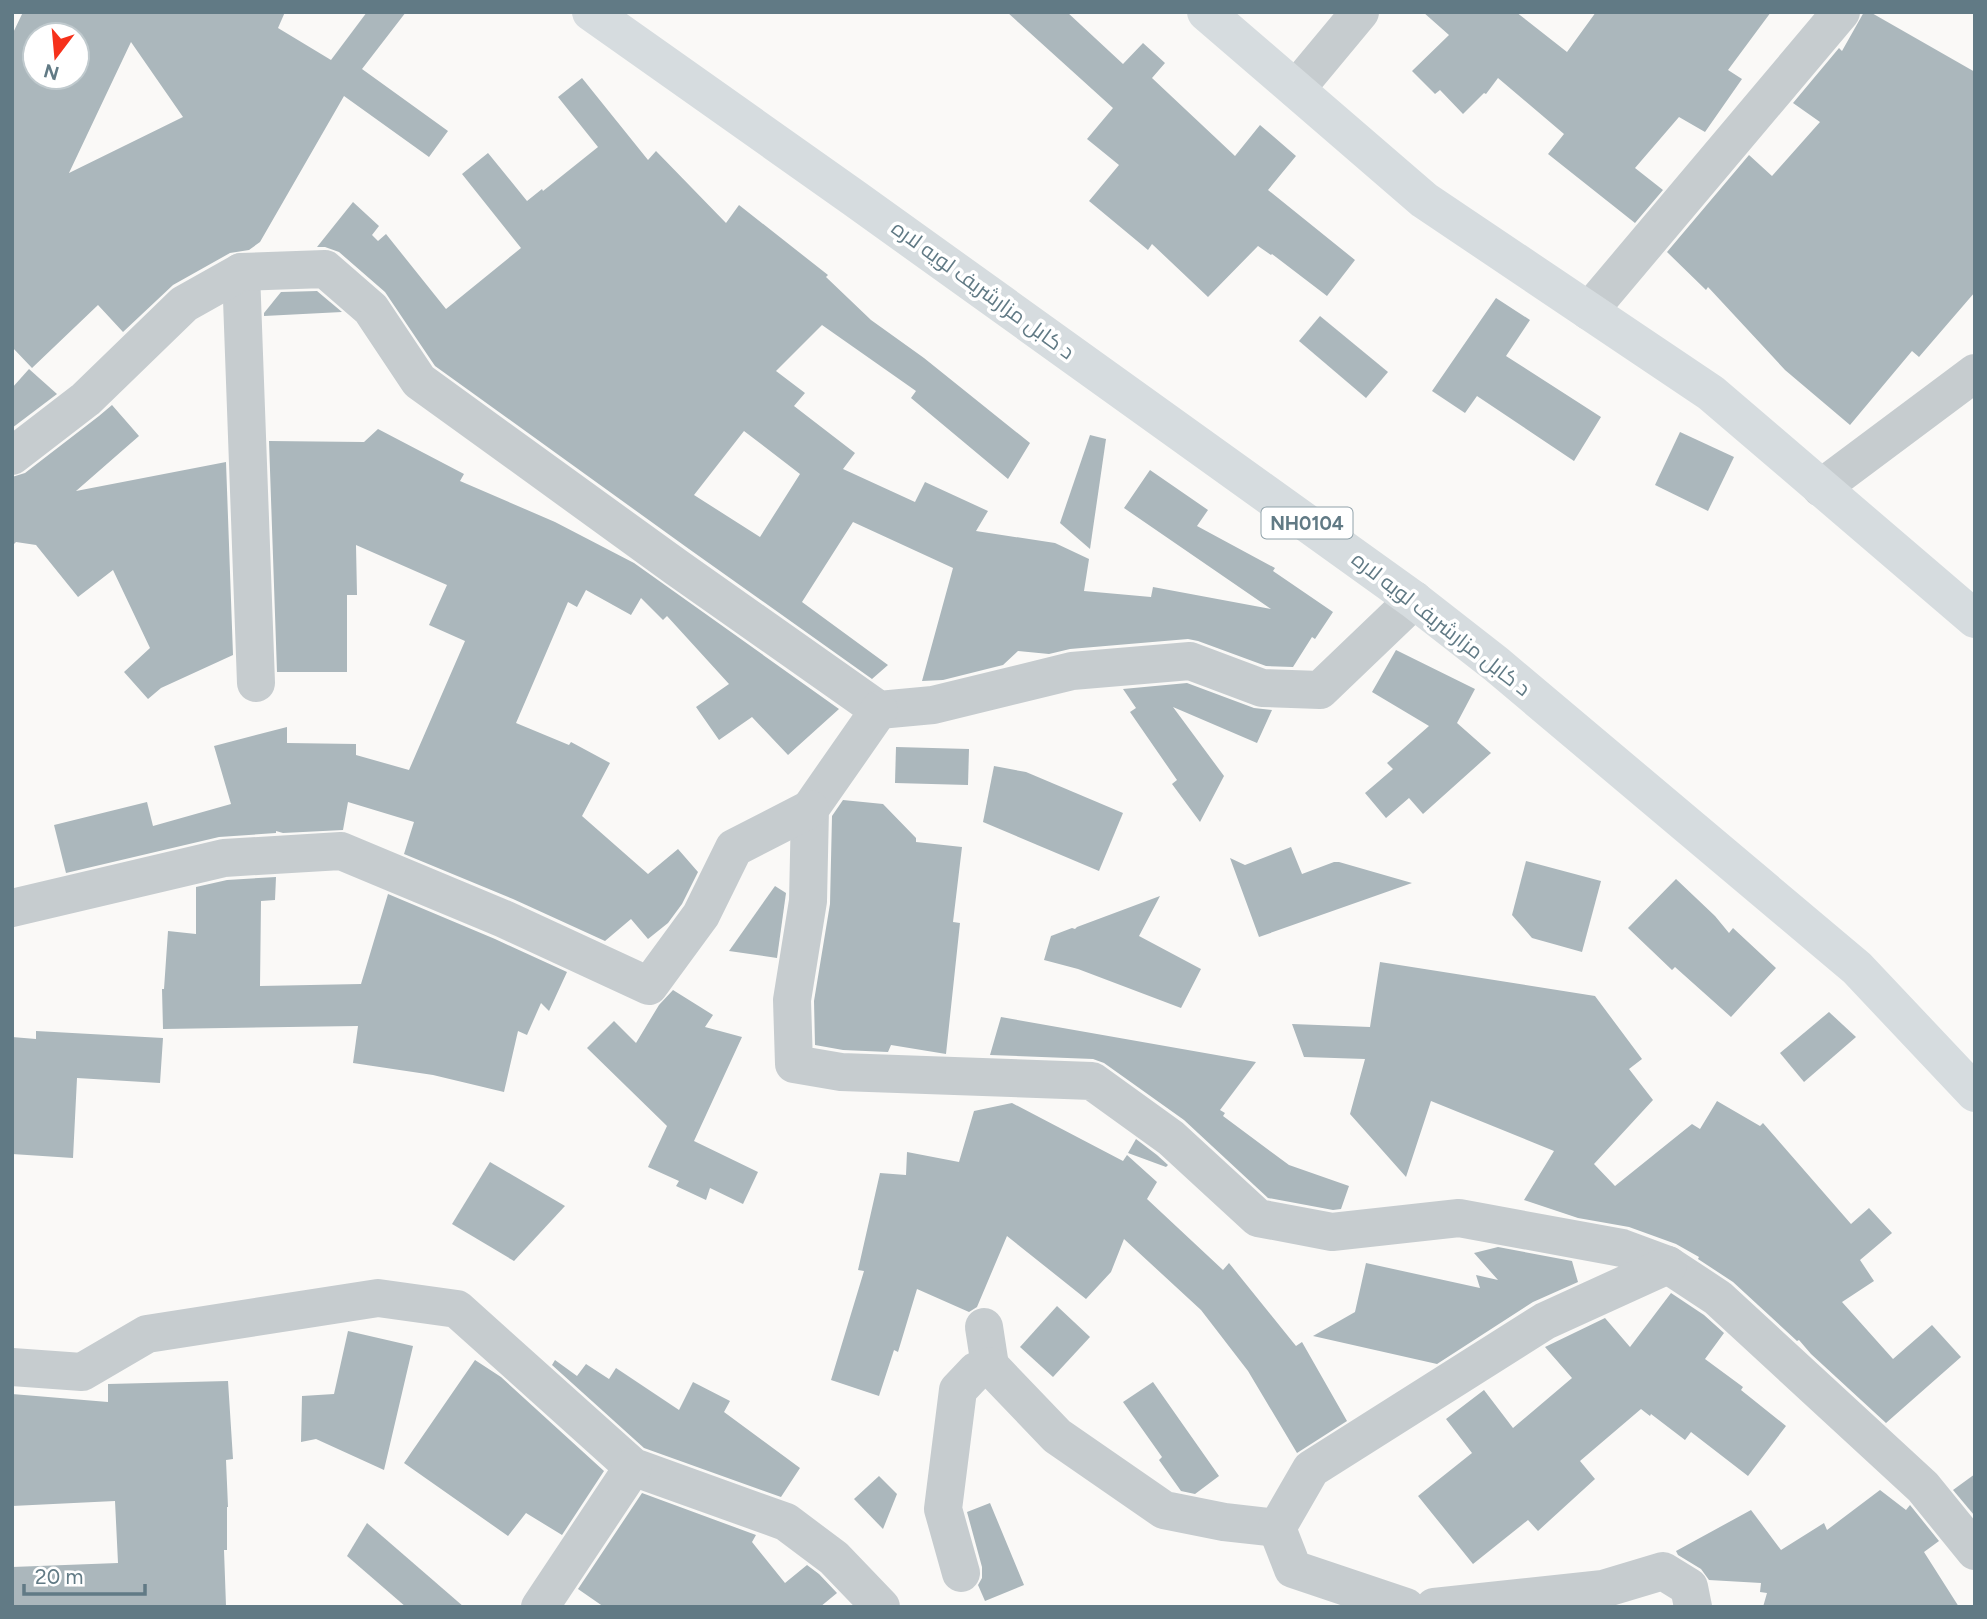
<svg xmlns="http://www.w3.org/2000/svg" width="1987" height="1619" font-family="Figtree,Cairo,sans-serif">
<style>
.building{fill:#abb7bc;fill-rule:evenodd}
.lines{fill:none;stroke-linecap:round;stroke-linejoin:round}
.minor{stroke:#c6cccf;stroke-width:38}
.highway{stroke:#d6dcdf;stroke-width:38}
.labels{text-anchor:middle;stroke-width:7;stroke-linejoin:round;paint-order:stroke}
.shield{fill:#fff;stroke:#90a2aa;stroke-width:2}
.shield-label{font-size:19px;font-weight:bold;fill:#617a85}
.street-label{font-size:21px;fill:#617a85;stroke:#fff}
</style>
<rect width="100%" height="100%" fill="#faf9f7"/>
<!-- building -->
<g class="building">
<path d="M23,12h262l-7,16 53,32 36,-48h39l-44,57 86,62 -19,26 -85,-61 -84,146 -11,8 -19,3 -57,32 -50,47 -25,-27 -66,63 -20,-21v-312zM35,35h42v42h-42zM131,42l52,75 -114,56z"/>
<path d="M1007,12h60l56,52 20,-21 22,20 -13,15 83,78 25,-31 36,31 -28,34 87,70 -28,36 -55,-42 -1,1 -13,-9 -50,51 -56,-53 -4,6 -59,-49 30,-36 -32,-26 26,-31z"/>
<path d="M1423,12h93l51,40 29,-40h175l-43,58 14,9 -37,53 -26,-15 -44,51 28,22 -28,33 -87,-69 16,-20 -66,-56 -12,16 -2,-1 -21,21 -23,-24 -5,4 -23,-23 37,-36z"/>
<path d="M1864,12h6l105,60v220l-56,65 -7,-6 -62,74 -65,-55 -77,-83 -2,3 -39,-38 82,-97 23,21 48,-54 -27,-19 46,-55 3,3z"/>
<path d="M582,78l66,82 8,-9 70,72 13,-18 89,70 -2,2 45,43 53,38 106,85 -22,36 -97,-81 5,-7 -94,-66 -46,46 29,22 -11,13 61,47 -12,16 72,33 10,-20 63,29 -12,20 79,12 34,16 -5,32 67,6 2,-10 118,22 -147,-101 26,-38 58,40 -11,16 78,42 -2,3 60,41 -18,27 -3,-2 -19,30 -27,-1 -68,-25 -10,-2 -118,10 -21,5 -31,-3 -15,14 -60,15 -21,1 31,-113 -100,-46 -51,80 86,63 -16,14 -183,-130 -254,-183 -50,-74 -46,-40 -14,-5h-8l36,-45 26,24 -7,9 6,6 8,-7 60,75 75,-61 -59,-74 26,-21 39,48 15,-12 1,2 55,-44 -40,-50zM744,431l56,43 -40,63 -66,-42z"/>
<path d="M317,291l25,21 -78,4v-3l17,-21z"/>
<path d="M1496,298l34,22 -24,36 95,61 -27,44 -97,-65 -12,17 -33,-22z"/>
<path d="M1320,316l68,56 -22,26 -67,-57z"/>
<path d="M29,369l28,25 -45,34v-40z"/>
<path d="M112,405l27,31 -63,55 150,-29 7,193 -72,33 -13,11 -24,-27 26,-24 -37,-78 -35,27 -42,-52 -20,-3 -4,4v-69l13,-4 74,-57z"/>
<path d="M378,429l86,45 -4,7 95,41 79,41 205,146 -51,46 -36,-38 -33,23 -23,-33 33,-23 -62,-68 -4,4 -22,-22 -10,17 -45,-25 -9,17 -9,-5 -52,121 53,22 2,-3 39,21 -28,53 66,58 30,-25 20,23 -16,32 -14,19 -20,16 -17,-20 -26,22 -92,-42 -109,-45 10,-32 -66,-20 -5,28 -60,3 -7,-2v2l-57,4 -153,36 -12,-48 93,-23 6,24 78,-22 -17,-58 73,-19v16l69,1v11l53,15 56,-129 -36,-16 18,-40 -91,-40 1,50h-10v77h-70l-8,-231 95,1z"/>
<path d="M1680,432l54,25 -26,54 -53,-26z"/>
<path d="M1090,435l16,4 -16,110 -30,-26z"/>
<path d="M1396,650l79,39 -18,34 34,30 -68,61 -14,-16 -23,20 -21,-25 28,-24 -6,-6 42,-37 -57,-34z"/>
<path d="M1187,683l67,25 18,2 -15,33 -84,-36 51,69 -24,46 -28,-38 5,-4 -47,-68 6,-4 -13,-19z"/>
<path d="M896,747l73,2 -1,36 -73,-2z"/>
<path d="M994,766l32,6 97,41 -24,58 -116,-49z"/>
<path d="M843,800l40,4 33,34v4l46,5 -9,75 7,1 -14,131 -55,-9 -3,7 -45,-2 -28,-5 -1,-44 16,-97 2,-88z"/>
<path d="M1291,847l11,27 32,-12h5l73,21 -153,54 -29,-79 15,7z"/>
<path d="M1526,861l75,20 -19,71 -50,-14 -20,-23z"/>
<path d="M276,877l-1,23 -14,1 -1,85 101,-2 27,-90 107,45 72,33 -18,39 -8,-8 -14,32 -9,-4 -14,61 -71,-17 -80,-12 5,-37 -195,3 -1,-40h2l4,-58 28,3v-47l31,-7z"/>
<path d="M1676,879l39,37 14,17 4,-5 43,40 -45,49 -56,-50 -3,3 -44,-42z"/>
<path d="M775,886l11,7 -9,65 -48,-7z"/>
<path d="M1160,896l-21,40 62,33 -20,39 -103,-39 -34,-9 7,-24 21,-8 3,1 2,-2z"/>
<path d="M1380,962l215,34 47,63 -13,10 24,31 -59,64 21,22 77,-62 8,5 17,-28 43,25 3,-3 88,101 18,-16 23,25 -32,27 14,21 -32,21 51,57 39,-34 29,32 -75,66 -75,-69 -12,-14 -2,1 -64,-59 -35,-23 1,-2 -23,-13 -47,-17 -51,-9 -54,-18 30,-49 -123,-50 -25,76 -56,-63 15,-55 -61,-2 -12,-33 78,3z"/>
<path d="M673,990l40,25 -8,12 37,10 -48,104 64,31 -15,32 -33,-16 -4,12 -30,-14 3,-5 -31,-14 19,-41 -80,-78 27,-27 22,22 23,-38z"/>
<path d="M1829,1012l27,25 -52,45 -24,-29z"/>
<path d="M1001,1017l255,45 -36,48 5,3 -2,3 66,49 60,21 -8,23 -8,1 -65,-12 -84,-78 -80,-57 -11,-4 -103,-4z"/>
<path d="M36,1031l127,7 -3,45 -83,-5 -4,80 -61,-4v-117l24,2z"/>
<path d="M1012,1103l111,58 4,-6 30,27 -10,17 76,71 6,-7 67,83 6,-4 45,79 -50,32 -49,-82 -47,-61 -77,-71 -13,33 -25,27 -79,-63 -30,71 -8,5 -52,-23 -19,63 -4,-2 -15,46 -48,-16 33,-109 -6,-1 22,-97 26,2 1,-23 52,10 15,-51z"/>
<path d="M1136,1139l21,16 11,10 -2,2 -38,-14z"/>
<path d="M490,1162l75,44 -51,55 -62,-37z"/>
<path d="M1498,1247l74,14 6,21 -45,20 -96,62 -124,-28 42,-24 11,-49 114,25 -4,-13 22,5 -24,-27z"/>
<path d="M1671,1293l33,22 20,18 -19,26 38,28 -2,3 45,36 -38,50 -57,-44 -6,8 -34,-26 -1,2 -9,-7 -61,52 15,18 -57,52 -10,-11 -55,44 -55,-68 54,-43 -26,-34 38,-29 29,38 59,-50 -27,-31 60,-29 25,29z"/>
<path d="M1057,1306l33,31 -37,40 -33,-30z"/>
<path d="M348,1331l65,15 -29,124 -68,-31 -15,3 1,-46 32,-2z"/>
<path d="M475,1360l26,17 103,94 -42,64 -36,-22 -18,23 -104,-73z"/>
<path d="M555,1360l22,16 9,-12 23,15 7,-11 63,42 14,-28 37,19 -6,11 76,56 -19,29 -137,-49 -92,-83z"/>
<path d="M228,1381l5,78 -7,1 2,47h-1v43h-3l2,56 -214,1v-40l106,-4 -3,-62 -103,5v-112l96,8v-18z"/>
<path d="M1153,1382l66,94 -24,18 -14,-3 -22,-31 3,-3 -39,-55z"/>
<path d="M1975,1474v40l-1,1 -21,-25z"/>
<path d="M879,1476l18,18 -14,35 -29,-30z"/>
<path d="M1880,1490l26,20 4,-5 29,36 -15,11 35,55h-196l4,-14 -7,-1 1,-9 -52,-3 -8,-11 -23,-14 -2,-4 75,-41 30,40 43,-27 3,7z"/>
<path d="M642,1493l114,42 -4,7 33,41 22,-18 12,9 18,19 -17,14h-216l-26,-18z"/>
<path d="M990,1503l34,82 -39,16 -7,-16 4,-7v-11l-15,-55z"/>
<path d="M367,1523l97,84h-58l-59,-51z"/>
</g>
<g class="lines">
<!-- minor -->
<g class="minor">
<path d="M1296,89l64,-77"/>
<path d="M241,272l15,411"/>
<path d="M1589,311l252,-299"/>
<path d="M12,456l74,-57 98,-95 57,-32 84,-3 46,40 48,72 257,186 203,143 54,-5 139,-34 118,-10 72,27 58,2 94,-90"/>
<path d="M1821,488l154,-115"/>
<path d="M879,710l-69,99 -2,92 -16,99 2,64 47,8 251,9 79,57 87,80 74,14 127,-14 163,30 46,17 50,33 205,189 52,64"/>
<path d="M12,908l212,-50 117,-7 163,68 145,67 52,-71 33,-67 76,-39"/>
<path d="M984,1327l6,39"/>
<path d="M12,1367l70,5 65,-38 231,-36 79,11 176,158 153,55 48,36 47,49"/>
<path d="M961,1573l-18,-64 15,-119 18,-19 14,-5 67,70 107,74 60,12 53,6"/>
<path d="M540,1607l93,-140"/>
<path d="M1406,1607l-113,-38 -16,-41 34,-59 234,-148 123,-56"/>
<path d="M1434,1607l169,-18 60,-18 26,16 4,20"/>
</g>
<!-- highway -->
<g class="highway">
<path d="M591,12l263,186 560,402 82,64 361,304 118,125"/>
<path d="M1206,12l218,188 287,193 264,226"/>
</g>
</g>
<g class="labels">
<!-- shield labels -->
<rect class="shield" x="1261.5" y="507.5" width="91" height="31" rx="5"/>
<g class="shield-label">
<text x="1307" y="530">NH0104</text>
</g>
<!-- street labels -->
<g class="street-label">
<text transform="translate(983 290) rotate(36)" y="7">د کابل مزارشریف لویه لاره</text>
<text transform="translate(1441 624) rotate(38)" y="7">د کابل مزارشریف لویه لاره</text>
</g>
</g>
<!-- border -->
<rect width="1987" height="1619" fill="none" stroke="#617a85" stroke-width="28"/>
<!-- north arrow -->
<g transform="translate(56 56) rotate(196)"><circle r="33" fill="#ffffff" stroke="#c0cace" stroke-width="2"/>
<path d="M0-5L12 26L0 18L-12 26Z" fill="#f6311b"/>
<text y="-10" font-size="19" font-weight="bold" text-anchor="middle" fill="#617a85">N</text>
</g>
<!-- scale -->
<path d="M24 1584v10h121v-10" fill="none" stroke="#617a85" stroke-width="3.5"/>
<text x="35" y="1584" font-size="21" fill="#617a85" stroke="#ffffff" stroke-width="5" paint-order="stroke">20 m</text>
</svg>
